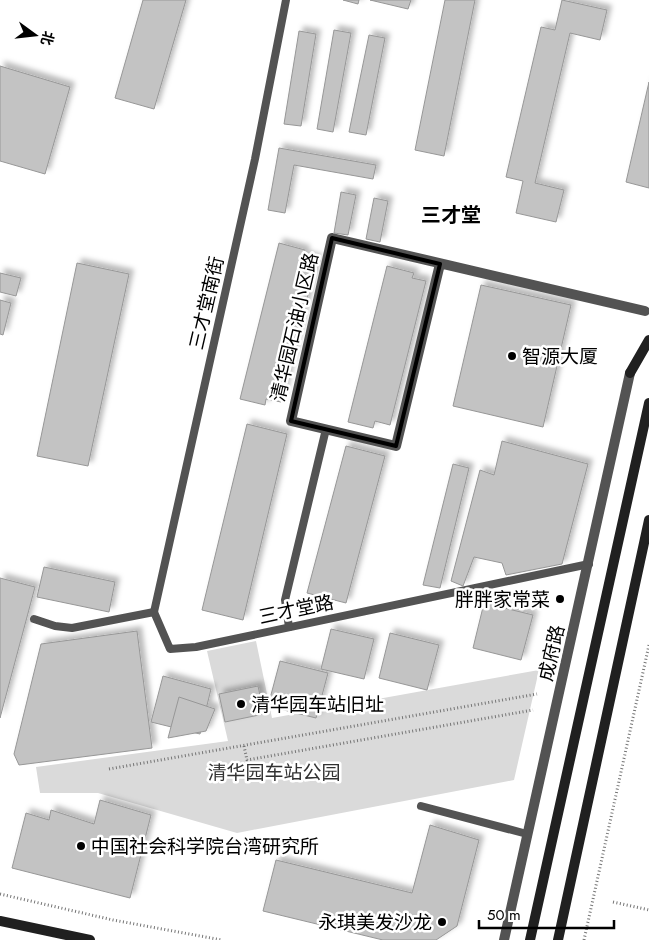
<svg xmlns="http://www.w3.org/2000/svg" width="649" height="940" font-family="Jost,'Noto Sans SC',sans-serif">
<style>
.green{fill:#dadada}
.building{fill:#c3c3c3;stroke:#979797;filter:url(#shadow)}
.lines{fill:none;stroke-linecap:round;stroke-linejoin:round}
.path{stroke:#757575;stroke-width:3;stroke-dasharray:1 2.5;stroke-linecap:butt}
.service{stroke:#535353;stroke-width:8}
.minor{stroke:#535353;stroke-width:10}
.tertiary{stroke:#535353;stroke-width:10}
.secondary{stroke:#202020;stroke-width:10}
.marked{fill:none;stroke:#000;stroke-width:4;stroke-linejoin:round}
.poi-dot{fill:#000;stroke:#fff;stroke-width:2}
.labels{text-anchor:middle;stroke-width:5;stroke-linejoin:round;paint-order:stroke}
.street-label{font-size:19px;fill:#000;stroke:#fff}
.poi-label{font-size:19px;fill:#000;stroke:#fff;text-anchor:start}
.park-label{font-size:19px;fill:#313131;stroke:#fff}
.neighbourhood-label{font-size:20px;font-weight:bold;fill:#000;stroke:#fff}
</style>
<defs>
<filter id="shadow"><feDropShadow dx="4.5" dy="-4.5" stdDeviation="2.5" flood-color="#0004"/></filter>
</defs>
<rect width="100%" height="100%" fill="#fff"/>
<!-- green -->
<path class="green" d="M256,641l16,77 267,-48 -25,110 -277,53 -139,-40h-58l-4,-26 192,-26 -21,-90z"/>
<!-- building -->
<g class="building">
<path d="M143,0h43l-32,109 -39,-11z"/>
<path d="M343,0h16l-1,4z"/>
<path d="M370,0h41l-3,9z"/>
<path d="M445,0h30l-31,156 -29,-6z"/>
<path d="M562,0l45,10 -7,30 -30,-7 -35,150 29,7 -8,32 -40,-9 7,-32 -17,-4 35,-150 14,3z"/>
<path d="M334,30l17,3 -18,99 -16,-3z"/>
<path d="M299,31l17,3 -15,92 -17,-2z"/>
<path d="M369,35l16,3 -19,97 -17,-3z"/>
<path d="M0,66l70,21 -25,87 -45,-13z"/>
<path d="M649,82v106l-23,-6z"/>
<path d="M279,148l97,17 -3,14 -79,-14 -9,48 -17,-3z"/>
<path d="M341,192l15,3 -8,40 -14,-2z"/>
<path d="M374,198l14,3 -8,41 -14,-3z"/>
<path d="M279,243l26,7 -1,5 13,4 -36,143 -15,-3 -1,6 -25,-6z"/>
<path d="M77,263l52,11 -41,192 -51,-10z"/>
<path d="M387,266l27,7 -2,5 14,3 -36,144 -15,-4 -2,7 -25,-6z"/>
<path d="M0,273l21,5 -5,18 -16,-4z"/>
<path d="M481,285l90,20 -28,122 -90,-21z"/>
<path d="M0,300l11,3 -8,32 -3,-1z"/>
<path d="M247,424l40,10 -44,186 -41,-10z"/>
<path d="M502,441l86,23 -26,100 -56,11 -4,-12 -28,-6 -11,29 -12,-5 29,-111 14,5z"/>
<path d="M346,446l39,10 -39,147 -39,-10z"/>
<path d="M453,464l16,4 -29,120 -17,-3z"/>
<path d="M44,567l71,15 -6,30 -72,-15z"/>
<path d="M0,578l35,9 -35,131z"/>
<path d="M484,603l49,12 -12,45 -48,-12z"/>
<path d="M331,629l43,10 -10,40 -43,-10z"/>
<path d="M137,631l15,117 -133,17 -5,-11 27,-110z"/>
<path d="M390,633l49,12 -12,45 -48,-12z"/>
<path d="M280,661l48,12 -12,45 -48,-12z"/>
<path d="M163,676l48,13 -11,45 -49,-12z"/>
<path d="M258,686l6,28 -39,8 -6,-28z"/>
<path d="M179,697l36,12 -9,22 -38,7z"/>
<path d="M100,800l51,15 -21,83 -118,-30 14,-55 23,7 2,-10 43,14z"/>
<path d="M430,825l49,15 -22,86 -21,14h-53l-120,-29 13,-51 136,33z"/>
</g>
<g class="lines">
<!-- path -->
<g class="path">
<path d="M244,746l3,14 286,-50"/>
<path d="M109,769l428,-75"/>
<path d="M0,894l113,26 109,20"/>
<path d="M613,902l36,8"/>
<path d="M584,940l65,-295"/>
</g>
<!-- service -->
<g class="service">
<path d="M154,612l101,-453 31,-159"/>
<path d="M34,619l21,7 17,2 82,-16 16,37 26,-2 393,-83"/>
<path d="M289,627l-4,-27 41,-171"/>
<path d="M421,806l106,28"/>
</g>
<!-- minor -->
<path class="minor" d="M440,264l-44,182 -105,-25 41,-183 313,73"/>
<!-- tertiary -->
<path class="tertiary" d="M504,940l126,-567"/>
<!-- secondary -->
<g class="secondary">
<path d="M630,373l19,-33"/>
<path d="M0,921l90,19"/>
<path d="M530,940l119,-537"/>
<path d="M558,940l91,-420"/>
</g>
</g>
<!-- marked area -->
<path class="marked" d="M332,238l108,26 -44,182 -105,-25z"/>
<!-- markers -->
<g class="poi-dot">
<circle cx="512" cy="356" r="5"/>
<circle cx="560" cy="599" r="5"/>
<circle cx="241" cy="704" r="5"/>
<circle cx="81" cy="846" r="5"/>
<circle cx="442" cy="922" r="5"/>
</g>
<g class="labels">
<!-- street labels -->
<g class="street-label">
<text transform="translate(206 303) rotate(-77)" y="7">三才堂南街</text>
<text transform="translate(294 327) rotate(-77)" y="7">清华园石油小区路</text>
<text transform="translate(296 609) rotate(-12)" y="7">三才堂路</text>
<text transform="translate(551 653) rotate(-77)" y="7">成府路</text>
</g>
<!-- poi labels -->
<g class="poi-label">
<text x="522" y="363">智源大厦</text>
<text x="550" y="606" text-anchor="end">胖胖家常菜</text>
<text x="251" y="711">清华园车站旧址</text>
<text x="91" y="853">中国社会科学院台湾研究所</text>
<text x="432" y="929" text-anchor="end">永琪美发沙龙</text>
</g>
<!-- park labels -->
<g class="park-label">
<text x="274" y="779">清华园车站公园</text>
</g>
<!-- neighbourhood labels -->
<g class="neighbourhood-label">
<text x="451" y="222">三才堂</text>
</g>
</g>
<!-- north arrow -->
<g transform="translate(35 35) rotate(105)" stroke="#ffffff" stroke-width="4" paint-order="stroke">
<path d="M0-4L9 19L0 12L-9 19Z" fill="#000000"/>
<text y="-8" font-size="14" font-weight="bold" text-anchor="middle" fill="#000000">北</text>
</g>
<!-- scale -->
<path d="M479 920v8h135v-8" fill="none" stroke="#000000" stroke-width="2.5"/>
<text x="487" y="920" font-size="15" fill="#000000" stroke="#ffffff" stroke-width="4" paint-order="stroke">50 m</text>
</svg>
